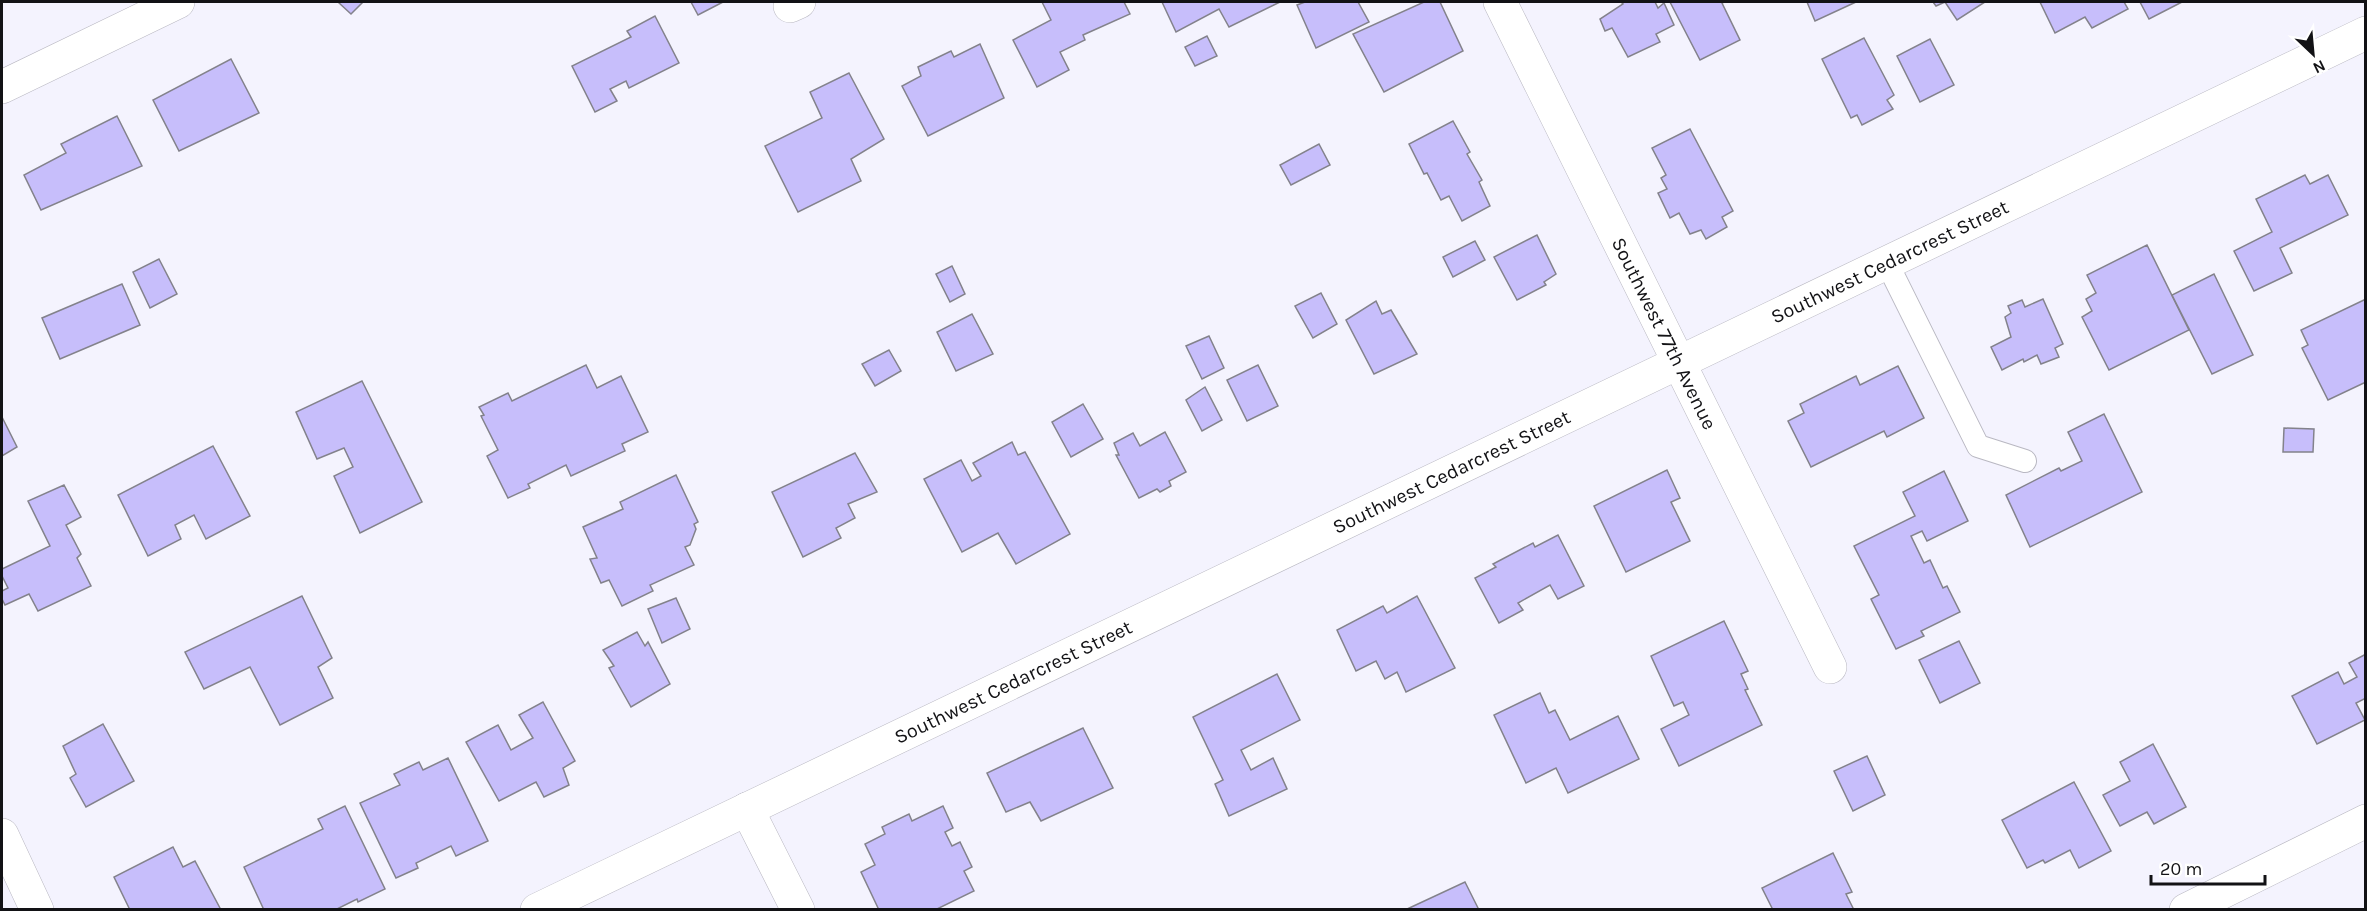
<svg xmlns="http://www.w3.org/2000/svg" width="2367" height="911" font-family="Karla,sans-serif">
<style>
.building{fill:#c7befb;stroke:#83828b;stroke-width:1.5}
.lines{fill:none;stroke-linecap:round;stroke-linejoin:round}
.service-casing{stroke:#b9b8c2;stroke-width:24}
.minor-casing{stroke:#b9b8c2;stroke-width:34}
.service{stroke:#fff;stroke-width:22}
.minor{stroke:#fff;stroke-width:33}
.labels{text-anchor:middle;stroke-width:6;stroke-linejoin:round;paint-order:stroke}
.street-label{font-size:20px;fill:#121215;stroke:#fff}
</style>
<rect width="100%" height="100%" fill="#f4f3fe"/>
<!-- building -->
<g class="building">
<path d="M338,2h25l-12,12z"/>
<path d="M691,2h32l-25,13z"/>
<path d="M1042,2h82l6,12 -47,21 2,5 -25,12 9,18 -32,17 -24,-47 38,-20z"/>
<path d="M1162,2h118l-51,25 -10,-18 -43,23z"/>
<path d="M1305,2h53l11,20 -53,26 -19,-43z"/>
<path d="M1424,2h16l23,49 -79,41 -31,-58z"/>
<path d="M1621,2h34l3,6 6,-5 10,22 -18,9 4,8 -32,15 -16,-29 -7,3 -5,-12 23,-15z"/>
<path d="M1670,2h54l-2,1 18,37 -40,20z"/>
<path d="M1807,2h49l-41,19z"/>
<path d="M1933,2h52l-28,18 -12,-18 -9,4z"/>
<path d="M2040,2h84l4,7 -36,19 -7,-11 -30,16z"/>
<path d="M2140,2h42l-33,17z"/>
<path d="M655,16l24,47 -50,25 -3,-7 -16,8 7,12 -22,11 -23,-46 59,-29 -4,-6z"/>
<path d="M1207,36l10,20 -22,10 -10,-19z"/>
<path d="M1864,38l30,57 -7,5 6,9 -31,16 -5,-10 -6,3 -29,-59z"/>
<path d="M1930,39l24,46 -34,17 -23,-46z"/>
<path d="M980,44l24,54 -76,38 -26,-50 19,-10 -3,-9 33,-16 3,6z"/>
<path d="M231,59l28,54 -80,38 -26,-51z"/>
<path d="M849,73l35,66 -33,20 10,22 -63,31 -33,-66 57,-28 -12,-26z"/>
<path d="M117,116l25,50 -101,44 -17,-35 42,-22 -5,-9z"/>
<path d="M1453,121l17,31 -3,2 15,26 -3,2 11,24 -28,15 -13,-25 -8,4 -14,-27 -3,1 -15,-30z"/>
<path d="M1690,129l43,82 -11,6 5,10 -21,12 -5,-9 -11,4 -11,-21 -9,5 -12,-25 9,-4 -6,-11 5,-3 -14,-27z"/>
<path d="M1319,144l11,21 -39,20 -11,-20z"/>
<path d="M2305,175l5,9 18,-9 20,40 -68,33 12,25 -38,18 -20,-40 38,-19 -16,-33z"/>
<path d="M1537,235l19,39 -12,8 2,3 -29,15 -23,-43z"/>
<path d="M1475,241l10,19 -32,17 -10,-20z"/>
<path d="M2147,245l42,85 -80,40 -27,-53 10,-6 -6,-12 10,-6 -9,-18z"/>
<path d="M159,259l18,35 -27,14 -17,-36z"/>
<path d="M952,266l13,28 -15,8 -14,-28z"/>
<path d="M2214,274l39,81 -41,19 -40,-79z"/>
<path d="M122,284l18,41 -80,34 -18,-41z"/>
<path d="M1321,293l16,31 -24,14 -18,-32z"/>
<path d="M2043,299l20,45 -8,4 4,9 -18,7 -4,-9 -13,7 -1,-3 -21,11 -11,-23 20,-10 -6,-20 6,-4 -3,-7 14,-6 3,7z"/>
<path d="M2366,299v83l-38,18 -26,-52 6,-3 -7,-15z"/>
<path d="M1376,301l6,13 9,-4 26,44 -43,20 -28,-54z"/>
<path d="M972,314l21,40 -37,17 -19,-39z"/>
<path d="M1209,336l15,32 -22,11 -16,-33z"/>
<path d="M889,350l12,21 -26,15 -13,-22z"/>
<path d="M586,365l11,23 24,-12 27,56 -26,12 3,7 -54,25 -5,-11 -38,19 2,4 -22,10 -21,-42 11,-6 -17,-34 3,-1 -5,-8 29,-14 4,8z"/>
<path d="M1258,365l20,41 -31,15 -20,-41z"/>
<path d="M1898,366l26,52 -37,19 -3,-6 -73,36 -23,-46 16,-8 -4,-9 56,-28 4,9z"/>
<path d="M362,381l60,121 -62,31 -26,-57 19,-9 -9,-19 -27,11 -21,-47z"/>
<path d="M1205,387l17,33 -20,11 -16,-31z"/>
<path d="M1083,404l20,35 -32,18 -19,-35z"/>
<path d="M2104,414l38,78 -112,55 -24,-52 53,-27 2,3 21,-10 -14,-29z"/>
<path d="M2,417l15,30 -15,9z"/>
<path d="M2284,428l30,1 -1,23h-30z"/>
<path d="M1165,432l21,40 -17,9 2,5 -11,6 -3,-3 -18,9 -23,-43h3l-5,-12 19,-10 7,13z"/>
<path d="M1012,442l6,13 7,-3 45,82 -54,30 -18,-31 -36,19 -38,-73 37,-19 11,21 9,-5 -8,-13z"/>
<path d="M213,446l37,70 -44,23 -12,-24 -19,10 6,14 -33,17 -30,-61z"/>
<path d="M855,453l22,39 -29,12 7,14 -19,10 5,10 -38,19 -31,-65z"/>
<path d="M1667,470l13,28 -9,4 19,39 -64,31 -32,-66z"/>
<path d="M1944,471l24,50 -41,20 -5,-10 -11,5 13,27 6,-3 13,28 4,-2 13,26 -39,19 3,5 -28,13 -25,-50 8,-4 -25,-49 61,-30 -12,-24z"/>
<path d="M676,475l22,47 -4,2 2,5 -6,16 -5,2 9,18 -44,20 3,6 -31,15 -13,-26 -8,3 -11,-24 7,-1 -14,-31 40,-18 -3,-7z"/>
<path d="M64,485l17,32 -15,8 15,29 -4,4 14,28 -53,25 -9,-17 -24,11 -3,-6v-8l6,-3 -6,-12v-7l48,-23 -22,-45z"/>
<path d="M1558,535l26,51 -26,13 -8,-14 -32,18 5,7 -24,13 -24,-45 21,-11 -3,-3 40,-21 2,4z"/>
<path d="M302,596l30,62 -14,9 15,31 -53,27 -30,-58 -46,22 -19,-37z"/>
<path d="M1417,596l38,72 -49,24 -9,-20 -12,7 -9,-18 -20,10 -19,-41 46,-24 4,7z"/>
<path d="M676,598l14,31 -28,14 -14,-34z"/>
<path d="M1724,621l24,50 -7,3 7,15 -3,1 17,35 -83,41 -18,-37 28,-14 -6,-13 -9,4 -23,-50z"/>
<path d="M637,632l8,14 3,-4 22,42 -39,23 -22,-39 5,-2 -11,-16z"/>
<path d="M1959,641l21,42 -40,20 -21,-43z"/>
<path d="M2366,654v44l-10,5 9,17 -48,24 -25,-48 46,-24 6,12 13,-7 -8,-14z"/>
<path d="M1277,674l23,46 -59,30 10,20 22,-12 14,31 -58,27 -14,-32 8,-4 -30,-63z"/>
<path d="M1540,693l9,20 6,-3 15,30 48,-24 21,43 -71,34 -12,-25 -30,15 -32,-68z"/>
<path d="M543,702l32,59 -12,7 6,17 -25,12 -8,-15 -37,19 -33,-59 32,-17 13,25 22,-12 -14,-23z"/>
<path d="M103,724l31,57 -48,26 -16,-29 6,-4 -13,-28z"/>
<path d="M1083,728l30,60 -72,33 -11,-19 -24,10 -19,-39z"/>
<path d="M2153,744l33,63 -32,17 -7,-12 -27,14 -17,-31 27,-14 -10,-19z"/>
<path d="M1867,756l18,39 -32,16 -19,-40z"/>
<path d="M448,758l40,83 -32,15 -5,-10 -35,17 2,5 -22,10 -36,-75 40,-18 -6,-11 25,-12 4,8z"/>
<path d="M2074,782l37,69 -32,17 -9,-18 -25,13 -2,-3 -16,8 -25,-48z"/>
<path d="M345,806l40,83 -27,13 -1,-3 -22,11h-71l-20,-43 79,-38 -5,-10z"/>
<path d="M943,806l10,22 -8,4 7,14 8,-4 12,25 -8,4 10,20 -39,19h-56l-18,-38 14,-7 -10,-21 20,-10 -3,-7 27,-13 3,7z"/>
<path d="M173,847l10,20 12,-6 26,49h-91l-16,-33z"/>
<path d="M1833,853l19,39 -6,2 8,16h-81l-11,-22z"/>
<path d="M1465,882l14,28h-74z"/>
</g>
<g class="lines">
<!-- service casing -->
<g class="service-casing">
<path id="service" d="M1887,263l91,183 47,15"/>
</g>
<!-- minor casing -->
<g class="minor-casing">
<g id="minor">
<path id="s1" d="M1500,2l330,665"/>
<path d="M790,6l9,-4"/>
<path d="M2,87l176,-85"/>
<path d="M747,809l51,101"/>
<path d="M2,835l35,75"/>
<path id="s2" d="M537,910l1829,-877"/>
<path d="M2186,910l180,-89"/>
</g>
</g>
<!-- service -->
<use href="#service" class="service"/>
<!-- minor -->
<use href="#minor" class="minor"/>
</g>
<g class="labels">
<!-- street labels -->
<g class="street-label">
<text dy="7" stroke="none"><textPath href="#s2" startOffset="1500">Southwest Cedarcrest Street</textPath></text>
<text dy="7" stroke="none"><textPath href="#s1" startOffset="370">Southwest 77th Avenue</textPath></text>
<text dy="7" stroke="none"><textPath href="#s2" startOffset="1014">Southwest Cedarcrest Street</textPath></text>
<text dy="7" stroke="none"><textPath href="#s2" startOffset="528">Southwest Cedarcrest Street</textPath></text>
</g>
</g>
<!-- border -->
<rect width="2367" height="911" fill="none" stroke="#121215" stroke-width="6"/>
<!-- north arrow -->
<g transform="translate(2313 54) rotate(154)" stroke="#ffffff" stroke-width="4.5" paint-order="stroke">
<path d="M0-4.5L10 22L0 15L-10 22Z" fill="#121215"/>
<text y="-9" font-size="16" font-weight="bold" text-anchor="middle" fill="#121215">N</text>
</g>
<!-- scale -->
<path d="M2151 875v9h114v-9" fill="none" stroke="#121215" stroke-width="3"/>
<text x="2160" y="875" font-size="18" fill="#121215" stroke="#ffffff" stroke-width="4.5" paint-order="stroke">20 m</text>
</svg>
